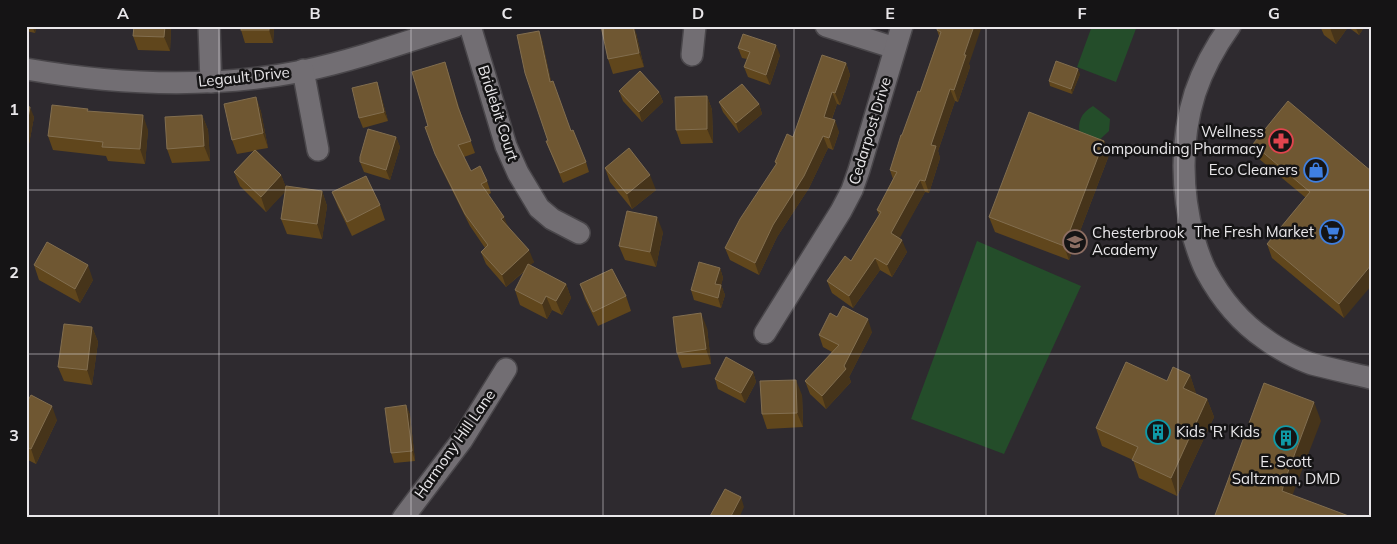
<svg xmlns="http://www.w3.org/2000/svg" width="1397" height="544" font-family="Mulish,sans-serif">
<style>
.green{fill:#244d2a}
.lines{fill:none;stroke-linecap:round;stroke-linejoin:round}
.minor-casing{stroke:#49464a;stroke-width:24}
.minor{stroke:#726e73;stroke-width:21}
.wall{fill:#60461c}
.shaded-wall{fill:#46341a}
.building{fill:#6f5732;stroke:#826e4f}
.grid{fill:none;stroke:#e9e7ea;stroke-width:1;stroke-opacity:0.55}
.labels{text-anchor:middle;stroke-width:5;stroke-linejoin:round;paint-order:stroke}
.street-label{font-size:15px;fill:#e9e7ea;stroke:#151415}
.poi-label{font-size:15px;fill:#e9e7ea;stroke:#151415;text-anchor:end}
.neatline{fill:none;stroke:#e9e7ea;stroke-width:2}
.grid-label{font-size:16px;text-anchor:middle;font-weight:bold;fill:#e9e7ea}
</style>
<rect width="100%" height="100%" fill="#2e2a2f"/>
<!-- green -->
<g class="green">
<path d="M1092,26h45l-21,56 -39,-15z"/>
<path d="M1093,106l17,13 -1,12 -12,11 -17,-7c-3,-13 1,-22 13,-29z"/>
<path d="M977,241l104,45 -77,168 -93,-35z"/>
</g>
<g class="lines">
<!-- minor casing -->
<g class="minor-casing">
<g id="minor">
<path d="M209,26l2,56"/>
<path d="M470,26l36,120 12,27 21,35 13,11 27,14"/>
<path d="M826,26l69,22"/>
<path d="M1230,26c-15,21 -27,43 -35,67 -15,47 -14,99 -1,146 3,10 7,22 12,32 14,26 34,51 59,68 12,9 32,20 47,25 19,5 39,9 59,14"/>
<path d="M692,55l3,-29"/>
<path d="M26,69c92,16 185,20 277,2 52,-11 103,-29 153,-45"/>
<path d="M303,70l15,80"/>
<path d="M765,333l76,-122 11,-21 7,-20 43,-144"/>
<path d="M403,518l59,-78 44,-71"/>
</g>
</g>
<!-- minor -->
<use href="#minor" class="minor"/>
</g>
<!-- wall -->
<g class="wall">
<path d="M26,26h11l-2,7 -9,-2z"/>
<path d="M134,26h37l-1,25 -32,-1 -5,-14z"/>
<path d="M274,26l-1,17h-28l-4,-13z"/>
<path d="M938,26l31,38 1,3 -12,35 -3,-1 -17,50 2,7 -11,35 -4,-1 -26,46 8,14 -15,25 -12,-7 -27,38 -21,-15 -5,-12 24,-20 28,-46 -2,-5 16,-31 -3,-9 30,-78 19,-56 -2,-6z"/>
<path d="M1320,26h45l-6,9 -11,-8 -12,17 -12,-9z"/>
<path d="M539,31l3,9 9,41 20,50 15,31 3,10 -26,11 -17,-42h2z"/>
<path d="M636,33l8,34 -31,7 -5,-15z"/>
<path d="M738,48l42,7 -10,30 -22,-8 -4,-10 3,-8 -5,-1z"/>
<path d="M445,62l17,55 13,36 -11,4 7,14 16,10 4,12 -3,2 20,31 26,36 -4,3 36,19 5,14 -9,17 -10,-5 -5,9 -27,-14 -5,-15 11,-20 -20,17 -20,-23 -5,-12 4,-4 -15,-22 -30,-60 -15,-39 3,-1z"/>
<path d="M846,63l4,12 -10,30 -3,-1 -5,15 7,13 -6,18 -5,-2 -19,40 -32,49 -18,38 -29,-15 -5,-12 51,-83 -1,-3z"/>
<path d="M1080,74l-8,20 -22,-8 -1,-5z"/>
<path d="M377,82l3,10 8,29 -25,7 -4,-10z"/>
<path d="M619,91l40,1 4,10 -21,20 -19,-21z"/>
<path d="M707,96l5,14 1,33 -32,1 -5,-14z"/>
<path d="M256,97l5,15 7,36 -12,2 25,25 5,13 36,3 5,15 -5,33 -35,-5 -6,-15 4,-28 -19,21 -26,-26 -6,-14 20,-21 -17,3 -5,-14z"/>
<path d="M719,102l40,2 3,10 -23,19 -16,-21z"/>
<path d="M26,106l8,11 -5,27 -3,-1z"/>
<path d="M88,109v2l60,19 -3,34 -37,-3 -2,-5 -53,-6 -5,-14z"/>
<path d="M202,115l6,15 2,31 -38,2 -5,-14z"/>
<path d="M396,137l4,10 -10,33 -26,-8 -4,-10z"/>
<path d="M1104,141l5,14 -40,105 -74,-28 -6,-15z"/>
<path d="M1253,144l118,27 -27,147 -72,-60 -5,-14 39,-46 -48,-40z"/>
<path d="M605,168l51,22 -24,19 -22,-27z"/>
<path d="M332,192l48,13 5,15 -33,16 -14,-29z"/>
<path d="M663,232l-7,35 -31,-7 -6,-14z"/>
<path d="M34,265l59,15 -13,23 -41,-23z"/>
<path d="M720,268l3,10 -2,7 4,10 -4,13 -27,-8 -3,-10z"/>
<path d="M580,284l46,12 5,15 -33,15 -13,-27z"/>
<path d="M837,317l35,15 -23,45 2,5 -25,27 -16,-15 -5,-13 27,-29 -9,-5 -4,-12z"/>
<path d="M92,327l6,15 -6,43 -28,-4 -6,-14z"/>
<path d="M707,328l4,36 -29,4 -5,-15z"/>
<path d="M753,372l3,10 -11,21 -27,-14 -3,-10z"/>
<path d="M1190,375l6,19 11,5 7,18 -37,79 -38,-18 -6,-18 -31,-14 -6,-18 71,-47z"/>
<path d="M802,395l1,32 -36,2 -5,-15z"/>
<path d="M26,404l31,16 -21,44 -10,-5z"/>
<path d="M406,405l4,10 5,46 -21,2 -3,-10z"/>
</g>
<!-- shaded-wall -->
<g class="shaded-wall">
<path d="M32,26h5l-2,7z"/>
<path d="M165,26h6l-1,25 -6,-14z"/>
<path d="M269,26h5l-1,17 -4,-13z"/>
<path d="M633,26h1l2,7 8,34 -5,-14z"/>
<path d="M974,26h8l-13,38 1,3 -12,35 -4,-12 10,-35z"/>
<path d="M1331,26h16l1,1 -12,17 -6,-16z"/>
<path d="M1355,26h10l-6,9z"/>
<path d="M539,31l3,9 11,52 -3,-10z"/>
<path d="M776,45l4,10 -10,30 -4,-10z"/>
<path d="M445,62l4,12 13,45 -4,-12z"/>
<path d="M846,63l4,12 -10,30 -5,-12z"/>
<path d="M1078,69l2,5 -8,20 -1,-5z"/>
<path d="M377,82l3,10 8,29 -4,-9z"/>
<path d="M950,89l5,12 -17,50 2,7 -11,35 -4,-12 6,-36z"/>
<path d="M659,92l4,10 -21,20 -3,-10z"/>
<path d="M832,92l5,12 -9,25 -4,-12z"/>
<path d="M707,96l5,14 1,33 -6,-14z"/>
<path d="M256,97l5,15 7,36 -5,-15z"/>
<path d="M759,104l3,10 -23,19 -3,-10z"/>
<path d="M30,107l4,10 -5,27 -3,-8v-7z"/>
<path d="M143,115l5,15 -3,34 -5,-15z"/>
<path d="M202,115l6,15 2,31 -6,-15z"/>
<path d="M835,120l4,12 -6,18 -4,-12z"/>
<path d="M823,136l5,12 -19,40 -32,49 -18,38 -4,-12 18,-38z"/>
<path d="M396,137l4,10 -10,33 -4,-10z"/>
<path d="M1104,141l5,14 -40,105 -5,-14z"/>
<path d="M281,175l6,15 -21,22 -5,-15z"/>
<path d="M650,175l6,15 -24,19 -5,-15z"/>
<path d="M920,180l5,12 -29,53 -5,-12z"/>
<path d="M322,191l5,15 -5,33 -5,-15z"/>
<path d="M504,217l5,12 -8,-10z"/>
<path d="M657,217l6,15 -7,35 -6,-15z"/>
<path d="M902,240l5,12 -15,25 -5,-12z"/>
<path d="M529,250l5,12 -28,25 -4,-12z"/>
<path d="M875,258l5,12 -27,38 -4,-12z"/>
<path d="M88,265l5,15 -13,23 -5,-14z"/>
<path d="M1371,265v21l-27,32 -5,-14z"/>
<path d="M720,268l3,10 -4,16 -4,-10z"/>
<path d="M566,284l5,14 -9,17 -6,-14z"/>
<path d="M721,285l4,10 -4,13 -3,-10z"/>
<path d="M546,296l6,14 -5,9 -5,-15z"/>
<path d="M701,313l6,15 4,36 -5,-15z"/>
<path d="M868,319l4,13 -23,45 2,5 -25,27 -4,-13 22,-30z"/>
<path d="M92,327l6,15 -6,43 -5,-15z"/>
<path d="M753,372l3,10 -11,21 -4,-10z"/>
<path d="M1190,375l6,18 -6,13 -7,-18z"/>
<path d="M796,380l6,15 1,32 -6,-14z"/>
<path d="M1207,399l7,18 -37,79 -6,-18z"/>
<path d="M1314,402l7,19 -30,78 -9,-8 3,-11z"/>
<path d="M406,405l4,10 5,46 -3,-10z"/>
<path d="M52,406l5,14 -21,44 -5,-15z"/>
<path d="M741,497l3,10 -5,11h-9z"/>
</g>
<!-- building -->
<g class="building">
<path d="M134,26h31l-1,11 -31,-1z"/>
<rect x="241" y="26" width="28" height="4"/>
<path d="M601,26h32l6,27 -31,6z"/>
<path d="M938,26h36l-10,29h2l-12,35 -4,-1 -19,56 5,1 -11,35 -5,-1 -29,53 11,7 -15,25 -12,-7 -26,38 -22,-15 18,-25 6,5 30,-49 -4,-2 20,-38 -7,-2 11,-35h1l16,-44 2,1 21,-60 -4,-2z"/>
<path d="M539,31l11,51 3,-1 18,50 2,-1 13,32 -26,11 -14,-32h2l-23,-68 -8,-38z"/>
<path d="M743,34l33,11 -10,30 -22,-8 6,-15 -12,-4z"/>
<path d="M822,55l24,8 -11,30 -3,-1 -8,25 11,3 -6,18 -6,-2 -19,40 -31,49 -18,38 -30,-15 15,-29 37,-56 -2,-1 12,-28 6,3z"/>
<path d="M1056,61l22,8 -7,20 -22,-8z"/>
<path d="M445,62l13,45 13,34 -13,4 13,26 9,-5 7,15 -6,3 23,33 -3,2 28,31 -27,25 -21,-23 7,-7 -23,-31 -30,-60 -10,-27 3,-1 -16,-54z"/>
<path d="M640,71l19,21 -20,20 -20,-21z"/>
<path d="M377,82l7,30 -25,6 -7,-30z"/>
<path d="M742,84l17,20 -23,19 -17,-21z"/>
<path d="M707,96v33l-31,1 -1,-33z"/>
<path d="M256,97l7,36 -31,7 -8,-36z"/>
<path d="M1288,101l83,70v94l-32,39 -72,-60 43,-52 -57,-48z"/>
<path d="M52,105l36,4 -1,2 56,4 -3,34 -38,-2 1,-5 -55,-6z"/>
<path d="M26,106l4,1 -4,22z"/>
<path d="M1029,112l75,29 -40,105 -75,-29z"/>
<path d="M202,115l2,31 -37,3 -2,-32z"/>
<path d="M368,129l28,8 -10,33 -26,-8v-5z"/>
<path d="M629,148l21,27 -23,19 -22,-26z"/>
<path d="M255,150l26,25 -20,22 -27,-25z"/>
<path d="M366,176l14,29 -33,17 -15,-30z"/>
<path d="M286,186l36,5 -5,33 -36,-5z"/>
<path d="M627,211l30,6 -7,35 -31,-6z"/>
<path d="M47,242l41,23 -13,24 -41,-24z"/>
<path d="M699,262l21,6 -5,16 6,1 -3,13 -27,-8z"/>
<path d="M528,264l38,20 -10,17 -10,-5 -4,8 -27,-14z"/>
<path d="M612,269l14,27 -33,16 -13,-28z"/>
<path d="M843,306l25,13 -24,47 2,3 -24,27 -17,-15 34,-36 -20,-10 11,-22 7,4z"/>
<path d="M701,313l5,36 -29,4 -4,-36z"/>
<path d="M64,324l28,3 -5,43 -29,-3z"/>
<path d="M726,357l27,15 -12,21 -26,-14z"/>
<path d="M1126,362l41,19 6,-14 17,8 -7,13 24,11 -36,79 -39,-18 6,-13 -42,-19z"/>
<path d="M796,380l1,33 -35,1 -2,-33z"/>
<path d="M1264,383l50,19 -29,78 -3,11 72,27h-140z"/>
<path d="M31,395l21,11 -21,43 -5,-2v-43z"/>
<path d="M406,405l6,46 -21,2 -6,-45z"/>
<path d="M725,489l16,8 -11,21h-21z"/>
</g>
<!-- grid -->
<path class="grid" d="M219,26v492M411,26v492M603,26v492M794,26v492M986,26v492M1178,26v492M26,190h1345M26,354h1345"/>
<!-- icons -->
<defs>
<g id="pharmacy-ring" transform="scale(1.25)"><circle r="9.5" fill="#151415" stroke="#e0444e" stroke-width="1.5"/><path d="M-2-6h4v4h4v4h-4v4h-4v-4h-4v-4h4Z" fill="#e0444e"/></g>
<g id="shop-ring" transform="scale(1.25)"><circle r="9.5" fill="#151415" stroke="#3f7fe0" stroke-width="1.5"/><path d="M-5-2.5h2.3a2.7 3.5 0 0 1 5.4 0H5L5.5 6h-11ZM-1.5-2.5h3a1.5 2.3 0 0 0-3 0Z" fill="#3f7fe0"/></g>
<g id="supermarket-ring" transform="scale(1.25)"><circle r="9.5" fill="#151415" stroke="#3f7fe0" stroke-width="1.5"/><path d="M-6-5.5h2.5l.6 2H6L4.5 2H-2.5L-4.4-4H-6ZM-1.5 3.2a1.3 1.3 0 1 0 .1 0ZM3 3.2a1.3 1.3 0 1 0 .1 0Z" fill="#3f7fe0"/></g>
<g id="school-ring" transform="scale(1.25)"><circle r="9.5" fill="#151415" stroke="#8d6e63" stroke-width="1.5"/><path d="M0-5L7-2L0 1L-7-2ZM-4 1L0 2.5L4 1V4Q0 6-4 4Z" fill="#8d6e63"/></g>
<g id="building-ring" transform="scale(1.25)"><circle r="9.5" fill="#151415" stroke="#0f9aa8" stroke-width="1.5"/><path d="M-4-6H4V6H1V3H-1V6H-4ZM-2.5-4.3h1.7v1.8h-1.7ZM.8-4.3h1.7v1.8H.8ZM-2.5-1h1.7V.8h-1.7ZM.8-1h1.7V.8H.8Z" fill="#0f9aa8"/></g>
</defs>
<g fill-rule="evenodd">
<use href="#pharmacy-ring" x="1281" y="141"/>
<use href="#shop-ring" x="1316" y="170"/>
<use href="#supermarket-ring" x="1332" y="232"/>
<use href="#school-ring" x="1075" y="242"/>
<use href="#building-ring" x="1158" y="432"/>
<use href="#building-ring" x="1286" y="438"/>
</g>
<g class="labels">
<!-- street labels -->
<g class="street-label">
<text transform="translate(244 77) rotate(-6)" y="5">Legault Drive</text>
<text transform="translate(498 113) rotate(72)" y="5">Bridlebit Court</text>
<text transform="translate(870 131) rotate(-73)" y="5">Cedarpost Drive</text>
<text transform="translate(455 444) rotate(-55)" y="5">Harmony Hill Lane</text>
</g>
<!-- poi labels -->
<g class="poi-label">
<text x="1264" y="137">Wellness<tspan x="1264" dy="17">Compounding Pharmacy</tspan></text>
<text x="1298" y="175">Eco Cleaners</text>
<text x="1314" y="237">The Fresh Market</text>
<text x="1092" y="238" text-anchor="start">Chesterbrook<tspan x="1092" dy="17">Academy</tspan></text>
<text x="1176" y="437" text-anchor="start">Kids 'R' Kids</text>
<text x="1286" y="467" text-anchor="middle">E. Scott<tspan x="1286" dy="17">Saltzman, DMD</tspan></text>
</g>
</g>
<!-- border -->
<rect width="1397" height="544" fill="none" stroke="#151415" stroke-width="55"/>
<rect x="28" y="28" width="1342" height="488" class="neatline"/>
<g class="grid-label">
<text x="123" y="19">A</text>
<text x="315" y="19">B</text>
<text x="507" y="19">C</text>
<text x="698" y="19">D</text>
<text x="890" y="19">E</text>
<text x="1082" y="19">F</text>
<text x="1274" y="19">G</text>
<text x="14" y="115">1</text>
<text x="14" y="278">2</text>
<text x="14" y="441">3</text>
</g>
</svg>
